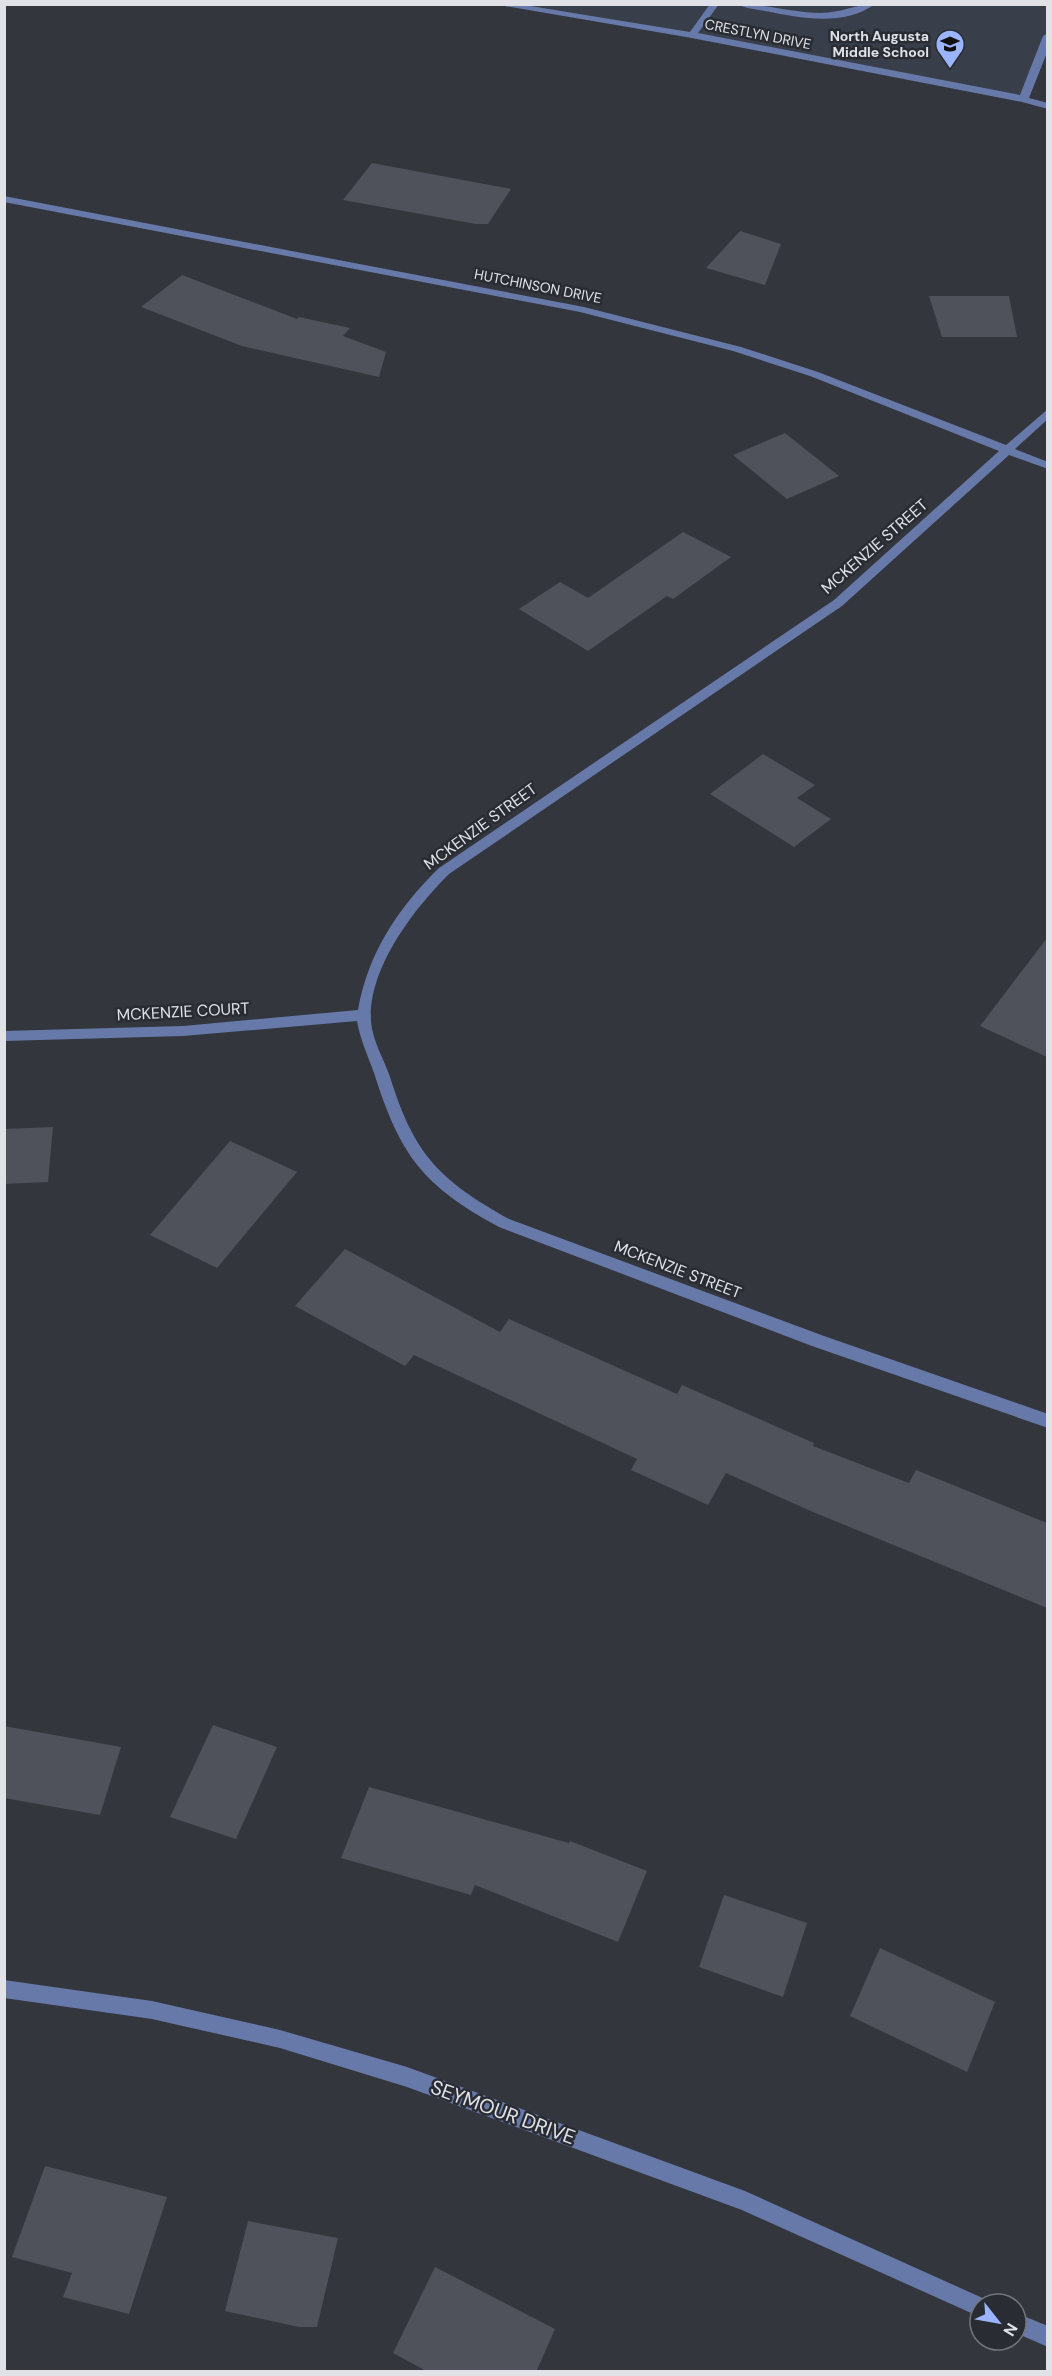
<svg xmlns="http://www.w3.org/2000/svg" width="1052" height="2376" font-family="'DM Sans',sans-serif">
<style>
.built{fill:#393e4b}
.building{fill:#4f525a}
.lines{fill:none;stroke-linecap:round;stroke-linejoin:round}
.minor{fill:#6779a9;fill-rule:evenodd}
.labels{text-anchor:middle;stroke-width:5;stroke-linejoin:round;paint-order:stroke}
.far-street-label{font-size:14px;fill:#e0e2e7;stroke:#292c33}
.far-poi-label{font-size:14px;font-weight:bold;fill:#e0e2e7;stroke:#292c33;text-anchor:end}
.street-label{font-size:16px;fill:#e0e2e7;stroke:#292c33}
.near-street-label{font-size:20px;fill:#e0e2e7;stroke:#292c33}
</style>
<rect width="100%" height="100%" fill="#33363d"/>
<!-- built -->
<path class="built" d="M508,5h539v36l-23,58z"/>
<!-- building -->
<g class="building">
<path d="M372,163l139,26 -23,35h-12l-133,-24z"/>
<path d="M740,231l41,13 -16,41 -59,-17z"/>
<path d="M182,275l115,44 2,-2 51,11 -7,8 43,16 -7,25 -137,-31 -101,-39z"/>
<path d="M929,296h80l8,41h-75z"/>
<path d="M785,433l54,43 -52,23 -54,-44z"/>
<path d="M683,532l48,25 -58,42 -6,-3 -79,55 -69,-42 41,-27 28,16z"/>
<path d="M763,754l52,31 -18,13 34,21 -37,28 -84,-53z"/>
<path d="M1047,938v119l-67,-31z"/>
<path d="M53,1127l-5,55 -44,2v-55z"/>
<path d="M230,1141l67,31 -80,96 -67,-33z"/>
<path d="M345,1249l155,83 9,-13 168,75 5,-9 132,58 -1,3 96,37 7,-13 131,53v85l-234,-96 -87,-39 -18,32 -77,-35 6,-11 -223,-104 -9,11 -110,-60z"/>
<path d="M213,1725l64,22 -41,92 -66,-22z"/>
<path d="M4,1726l117,21 -21,68 -96,-17z"/>
<path d="M369,1787l200,56 1,-2 77,30 -29,71 -143,-57 -4,10 -130,-37z"/>
<path d="M724,1895l83,28 -24,74 -84,-30z"/>
<path d="M880,1948l115,54 -28,70 -117,-56z"/>
<path d="M45,2166l122,31 -38,117 -66,-17 9,-24 -60,-16z"/>
<path d="M248,2221l90,17 -21,89h-18l-74,-16z"/>
<path d="M435,2267l120,62 -19,43h-108l-35,-19z"/>
</g>
<g class="lines">
<!-- minor -->
<g class="minor">
<path d="M493,4h25l172,28 20,-28h9l-21,29 322,62 23,-59 5,-3v17l-19,48 19,5v6l-26,-7 -330,-64z"/>
<path d="M738,4c28,0 55,9 83,9 19,0 36,-9 54,-9 -31,23 -75,14 -110,7 -9,-2 -20,-2 -27,-7z"/>
<path d="M4,196l580,111 157,40 77,25 188,73 42,-36v10l-33,30 33,13v7l-39,-14 -167,151 -393,268c-35,35 -81,94 -78,147 1,19 13,38 19,56 24,77 49,103 119,142l315,117 224,78v14l-236,-82 -313,-119c-77,-42 -99,-72 -125,-154 -6,-17 -14,-34 -17,-52l-174,15 -179,5v-10l179,-5 175,-16c10,-57 40,-102 81,-142l395,-268 165,-149 -189,-75 -77,-25 -153,-39 -576,-110z"/>
<path d="M4,1980l148,21 128,29 127,37 338,124 242,109 2,4h-9v13l-238,-107 -335,-123 -127,-39 -128,-29 -148,-21z"/>
<path d="M1016,2313l32,13v21l-32,-14z"/>
</g>
</g>
<!-- icons -->
<defs>
<g id="school-pin" transform="scale(1.5)"><path d="M0 17L-7.5 6A9.5 9.5 0 1 1 7.5 6Z" fill="#9ab5fd" stroke="#292c33"/><path d="M0-5L7-2L0 1L-7-2ZM-4 1L0 2.5L4 1V4Q0 6-4 4Z" fill="#111"/></g>
</defs>
<g fill-rule="evenodd">
<use href="#school-pin" x="950" y="44"/>
</g>
<g class="labels">
<!-- far-street labels -->
<g class="far-street-label">
<text transform="translate(758 34) rotate(11)" y="5">CRESTLYN DRIVE</text>
<text transform="translate(538 286) rotate(11)" y="5">HUTCHINSON DRIVE</text>
</g>
<!-- far-poi labels -->
<g class="far-poi-label">
<text x="929" y="41">North Augusta<tspan x="929" dy="16">Middle School</tspan></text>
</g>
<!-- street labels -->
<g class="street-label">
<text transform="translate(874 546) rotate(-41)" y="6">MCKENZIE STREET</text>
<text transform="translate(480 826) rotate(-36)" y="6">MCKENZIE STREET</text>
<text transform="translate(183 1011) rotate(-3)" y="6">MCKENZIE COURT</text>
<text transform="translate(678 1269) rotate(21)" y="6">MCKENZIE STREET</text>
</g>
<!-- near-street labels -->
<g class="near-street-label">
<text transform="translate(503 2112) rotate(20)" y="7">SEYMOUR DRIVE</text>
</g>
</g>
<!-- border -->
<rect width="1052" height="2376" fill="none" stroke="#e0e2e7" stroke-width="12"/>
<!-- north arrow -->
<g transform="translate(998 2322) rotate(121)"><circle r="28" fill="#292c33" stroke="#72757b" stroke-width="1.5"/>
<path d="M0-4.5L10 22L0 15L-10 22Z" fill="#9ab5fd"/>
<text y="-9" font-size="16" font-weight="bold" text-anchor="middle" fill="#e0e2e7">N</text>
</g>
</svg>
